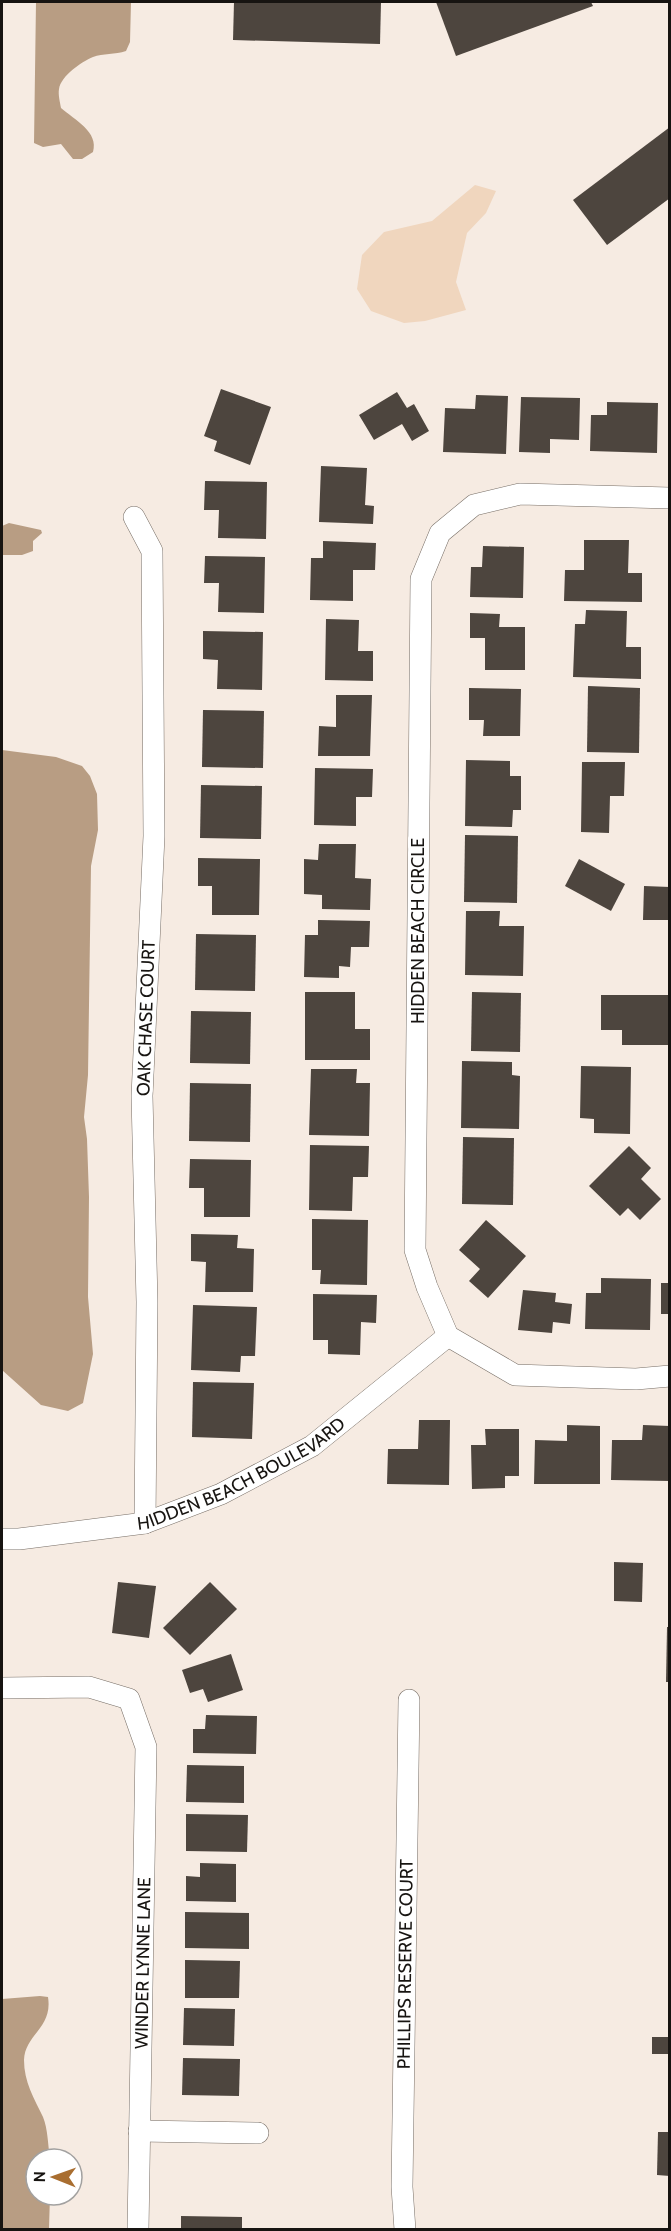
<svg xmlns="http://www.w3.org/2000/svg" width="671" height="2231" font-family="Cabin,sans-serif">
<style>
.green{fill:#f0d6be}
.water{fill:#b89d83}
.building{fill:#4d453e}
.lines{fill:none;stroke-linecap:round;stroke-linejoin:round}
.street-casing{stroke:#776e66;stroke-width:22}
.street{stroke:#fff;stroke-width:21}
.labels{text-anchor:middle;stroke-width:6;stroke-linejoin:round;paint-order:stroke}
.street-label{font-size:18px;fill:#171411;stroke:#fff}
</style>
<rect width="100%" height="100%" fill="#f6ebe2"/>
<!-- green -->
<path class="green" d="M475,185l21,6 -10,22 -19,20 -11,49 10,28 -41,11 -21,2 -33,-12 -14,-22 5,-34 22,-23 48,-11z"/>
<!-- water -->
<g class="water">
<path d="M36,2h95l-1,40 -4,9c-11,4 -23,2 -33,6 -12,5 -32,19 -34,32 -1,6 1,13 2,19 14,12 38,24 32,44l-11,7h-9l-12,-15 -18,3 -9,-4z"/>
<path d="M9,523l32,7 1,3 -9,8v10l-11,4h-20v-29z"/>
<path d="M2,750l54,7 26,9 8,10 7,18 1,36 -7,36 -3,209 -4,42 3,22 2,58 -1,100 5,57 -10,49 -15,8 -27,-6 -39,-35z"/>
<path d="M40,1996l8,1c5,31 -23,37 -24,63 0,22 10,38 19,57 5,12 5,29 7,42h-14v36h14l-1,34h-47v-230z"/>
</g>
<!-- building -->
<g class="building">
<path d="M234,2h147l-1,42 -147,-4z"/>
<path d="M436,2h155l2,4 -137,50z"/>
<path d="M670,127v71l-63,47 -34,-45z"/>
<path d="M221,389l50,18 -21,58 -36,-14 3,-10 -13,-5z"/>
<path d="M397,392l10,16 7,-4 15,27 -17,10 -10,-17 -28,16 -15,-25z"/>
<path d="M476,395l32,1 -2,58 -63,-2 2,-44 30,1z"/>
<path d="M521,397l59,1 -1,42 -29,-1v14l-31,-1z"/>
<path d="M607,402l51,1 -1,50 -67,-2 1,-36h16z"/>
<path d="M321,466l46,2 -2,37 9,1 -1,18 -54,-2z"/>
<path d="M205,481l62,1 -1,57 -48,-1 1,-28h-15z"/>
<path d="M584,540h45l-1,33h14v29l-78,-1 1,-31h19z"/>
<path d="M323,541l53,2 -1,27h-22v31l-43,-1 1,-42h12z"/>
<path d="M483,546l41,1 -1,51 -53,-1 1,-30h11z"/>
<path d="M205,556l60,1 -1,56 -46,-1 1,-29h-15z"/>
<path d="M586,610l41,1 -1,36h15v32l-68,-2 2,-53h10z"/>
<path d="M470,613l30,1 -1,13h26v43h-40v-32h-15z"/>
<path d="M326,619l33,1 -1,31h15v30l-48,-1z"/>
<path d="M203,631l60,1 -1,58 -45,-1 1,-29 -15,-1z"/>
<path d="M588,686l52,2 -1,65 -52,-1z"/>
<path d="M469,688l52,1 -1,47h-37l1,-16h-15z"/>
<path d="M336,695h36l-2,61h-52l1,-30 17,1z"/>
<path d="M203,710l61,1 -1,57 -61,-1z"/>
<path d="M466,760l44,1v15h11v34h-8l-1,17 -47,-1z"/>
<path d="M582,762h43l-1,34h-14l-1,37 -28,-1z"/>
<path d="M315,768l58,1 -1,28h-16v29l-42,-1z"/>
<path d="M201,785l61,1 -1,53 -61,-1z"/>
<path d="M465,835l53,1 -1,67 -53,-1z"/>
<path d="M319,844h37l-1,34 16,1 -1,31 -48,-1v-14l-18,-1v-35l14,1z"/>
<path d="M198,858l62,1 -1,56h-47v-29h-14z"/>
<path d="M579,859l46,25 -14,27 -46,-25z"/>
<path d="M644,886l26,1v33h-27z"/>
<path d="M466,911h34l-1,15h25l-1,50 -58,-1z"/>
<path d="M318,920l52,1 -1,26h-18l-1,20 -11,-1v12l-35,-1 1,-42h13z"/>
<path d="M196,934l60,1 -1,56 -60,-1z"/>
<path d="M305,992h50v37h15v31h-65z"/>
<path d="M472,992l49,1 -1,59 -49,-1z"/>
<path d="M601,995h69v50h-48v-15h-21z"/>
<path d="M191,1011l60,1 -1,52 -60,-1z"/>
<path d="M462,1061l50,1v13l8,1 -1,53 -58,-1z"/>
<path d="M581,1066l50,1 -1,67 -36,-1v-14l-14,-1z"/>
<path d="M311,1069h46l-1,14h14l-1,53 -60,-1z"/>
<path d="M190,1083l61,1 -1,58 -61,-1z"/>
<path d="M463,1137l51,1 -1,67 -51,-1z"/>
<path d="M310,1145l59,1 -1,31h-15l-1,34 -43,-1z"/>
<path d="M629,1146l22,22 -10,11 20,20 -21,21 -12,-12 -8,8 -31,-30z"/>
<path d="M190,1159l61,1 -1,57h-46v-29h-15z"/>
<path d="M312,1219l56,1 -1,65 -47,-1 1,-14h-9z"/>
<path d="M486,1220l40,36 -38,42 -19,-17 11,-12 -21,-19z"/>
<path d="M191,1234l47,1 -1,13 17,1 -1,43h-48l1,-30 -15,-1z"/>
<path d="M601,1278l50,1 -1,51 -65,-1 1,-36h15z"/>
<rect x="661" y="1283" width="9" height="31"/>
<path d="M523,1290l33,3 -1,9 17,2 -2,20 -17,-2 -1,11 -34,-3z"/>
<path d="M313,1294l64,1 -1,28 -15,-1 -1,33 -32,-1v-14h-15z"/>
<path d="M193,1305l64,2 -2,49h-14l-1,16 -49,-2z"/>
<path d="M193,1382l61,1 -2,56 -60,-2z"/>
<path d="M419,1420h31l-1,65 -62,-1 1,-35h30z"/>
<path d="M567,1425l33,1v58h-66l1,-44 32,1z"/>
<path d="M643,1425l27,1v55l-59,-1 1,-40h30z"/>
<path d="M485,1429h34v47h-14v12l-33,1 -1,-44h15z"/>
<path d="M614,1562l29,1 -1,39 -28,-1z"/>
<path d="M118,1582l38,4 -7,52 -37,-5z"/>
<path d="M210,1582l27,27 -47,46 -27,-27z"/>
<path d="M667,1627h3v55h-4z"/>
<path d="M231,1654l12,36 -35,12 -5,-13 -13,4 -8,-23z"/>
<path d="M206,1715l51,1 -1,38 -63,-1v-24h12z"/>
<path d="M187,1765l57,1v37l-58,-1z"/>
<path d="M186,1814l62,1 -1,37 -61,-1z"/>
<path d="M200,1863l36,1v38l-50,-1v-25l14,1z"/>
<path d="M185,1912l64,1v36l-64,-1z"/>
<path d="M185,1960l55,1 -1,37h-54z"/>
<path d="M184,2008l51,1 -1,37 -51,-1z"/>
<rect x="652" y="2037" width="18" height="17"/>
<path d="M183,2058l57,1 -1,37 -57,-1z"/>
<path d="M658,2132h12v44l-13,-1z"/>
<path d="M181,2216l61,1v13h-61z"/>
</g>
<g class="lines">
<!-- street casing -->
<g class="street-casing">
<g id="street">
<path d="M670,498l-150,-4 -46,11 -34,28 -19,46 -6,671 12,37 21,49 67,39 121,4 34,-3"/>
<path d="M134,517l18,34 2,285 -12,260 5,206 -2,221"/>
<path id="s1" d="M2,1539h17l126,-16 76,-29 91,-48 136,-110"/>
<path d="M2,1688l87,-1 40,12 17,48 -8,483"/>
<path d="M139,2131l119,2"/>
<path id="s2" d="M405,2230l-3,-43 7,-487"/>
</g>
</g>
<!-- street -->
<use href="#street" class="street"/>
</g>
<g class="labels">
<!-- street labels -->
<g class="street-label">
<text transform="translate(418 931) rotate(-90)" y="6">HIDDEN BEACH CIRCLE</text>
<text transform="translate(146 1018) rotate(-88)" y="6">OAK CHASE COURT</text>
<text dy="6" stroke="none"><textPath href="#s1" startOffset="252">HIDDEN BEACH BOULEVARD</textPath></text>
<text transform="translate(143 1963) rotate(-89)" y="6">WINDER LYNNE LANE</text>
<text dy="6" stroke="none"><textPath href="#s2" startOffset="266">PHILLIPS RESERVE COURT</textPath></text>
</g>
</g>
<!-- border -->
<rect width="671" height="2231" fill="none" stroke="#171411" stroke-width="6"/>
<!-- north arrow -->
<g transform="translate(54 2177) rotate(271)"><circle r="28" fill="#ffffff" stroke="#a2a1a0" stroke-width="1.5"/>
<path d="M0-4.5L10 22L0 15L-10 22Z" fill="#a96e30"/>
<text y="-9" font-size="16" font-weight="bold" text-anchor="middle" fill="#171411">N</text>
</g>
</svg>
